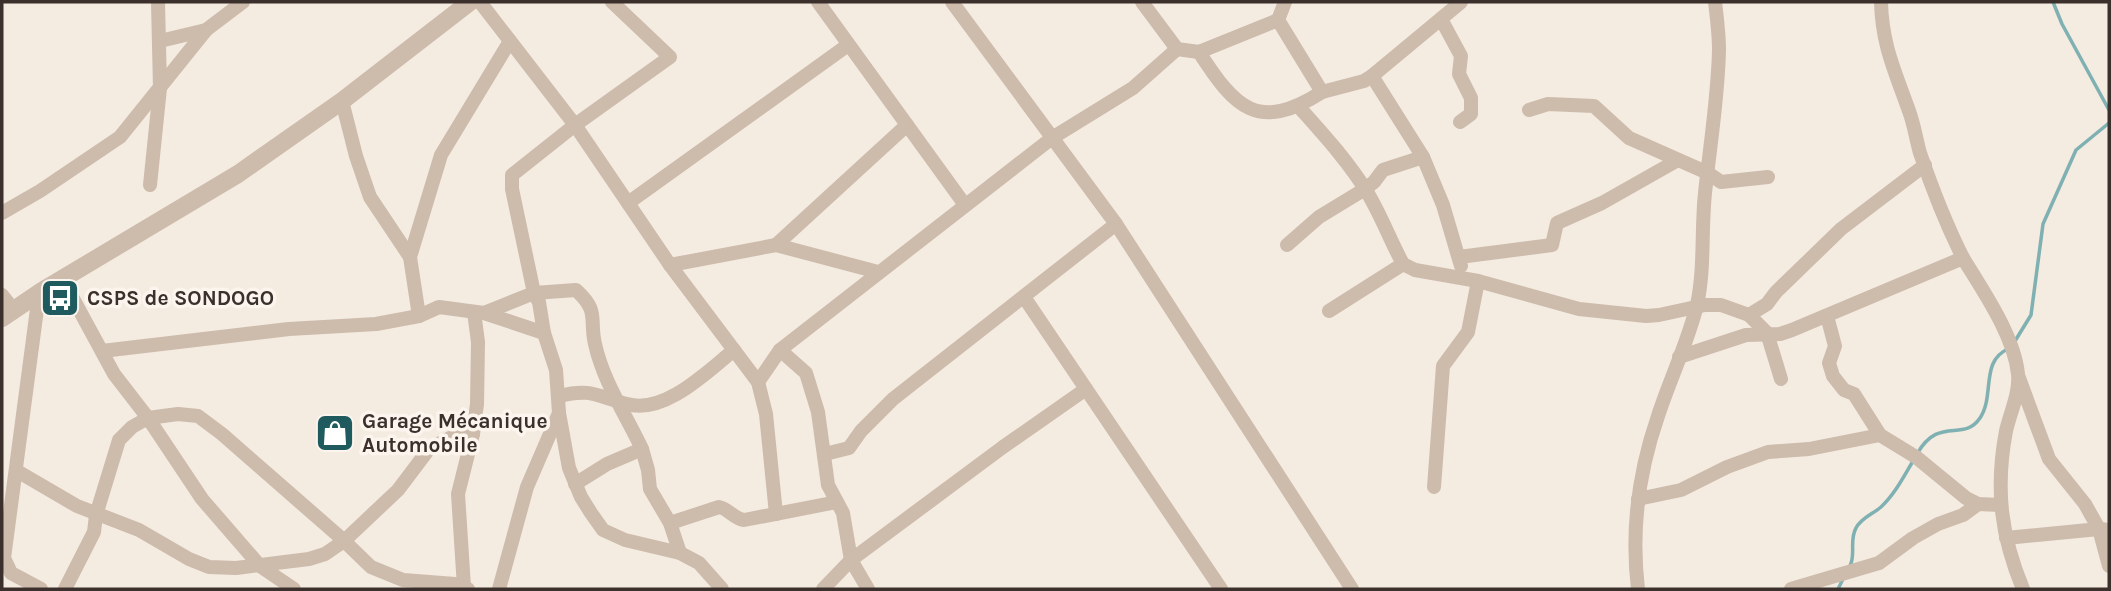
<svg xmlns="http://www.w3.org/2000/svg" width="2111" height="591" font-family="Karla,sans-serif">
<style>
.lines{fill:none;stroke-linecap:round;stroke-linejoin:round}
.stream{stroke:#7fb0b2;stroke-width:3.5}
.minor{stroke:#cdbbac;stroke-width:14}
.tertiary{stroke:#cdbbac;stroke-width:18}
.labels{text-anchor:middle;stroke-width:7;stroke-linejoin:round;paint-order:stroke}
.poi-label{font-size:21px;font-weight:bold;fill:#3b302b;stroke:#fbf5ee;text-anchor:start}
</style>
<rect width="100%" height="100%" fill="#f4ebe1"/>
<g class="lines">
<!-- stream -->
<g class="stream">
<path d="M2053,2l9,22 47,86"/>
<path d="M2015,341l16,-26 12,-91 33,-74 33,-27"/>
<path d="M1917,454c22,-39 46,-11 63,-36 15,-22 0,-57 28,-69"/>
<path d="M1850,566c6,-12 -1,-26 6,-38 5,-10 17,-14 25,-21 14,-13 23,-31 32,-46"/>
<path d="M1838,589l5,-10"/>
</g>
<!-- minor -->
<g class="minor">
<path d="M480,2l95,123 95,140 88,117 8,32 10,100"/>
<path d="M818,2l147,203"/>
<path d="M952,2l164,222 236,365"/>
<path d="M1142,2l35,47 22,3 79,-32 7,-18"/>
<path d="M1441,19l20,37 -2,18 12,24v16l-11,8"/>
<path d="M1278,20l44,72 42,-11 8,-5 89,-74"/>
<path d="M160,41l46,-11 37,-28"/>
<path d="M1199,52c36,56 59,81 123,40"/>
<path d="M1372,76l51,81 20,48 18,61"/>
<path d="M342,101l14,55 14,41 40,60 9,59"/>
<path d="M1299,107c24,27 49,54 68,85 14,23 23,48 36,72"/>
<path d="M1529,110l19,-6 46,2 35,32 79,35 13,9 47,-5"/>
<path d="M150,185l10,-97 -2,-86"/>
<path d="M628,203l220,-158"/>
<path d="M2,213l38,-22 80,-54 86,-107"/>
<path d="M776,245l131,-120"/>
<path d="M1287,245l32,-28 46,-28 9,-7 9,-12 40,-13"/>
<path d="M410,257l31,-102 69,-114"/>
<path d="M1459,257l93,-12 5,-22 45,-20 76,-43"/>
<path d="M1963,258c20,33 51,77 55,116 2,19 -8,39 -12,57 -11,58 -5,105 17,158"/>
<path d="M670,265l106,-20 102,27"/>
<path d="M63,280l51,94 34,44 54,81 58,67 34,23"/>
<path d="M39,294l-35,264 7,15 30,16"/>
<path d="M2,295l11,14"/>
<path d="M1024,297l197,292"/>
<path d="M1329,311l74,-47 12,6 63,11 101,28 67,7 13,-1 46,-10h16l28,10"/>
<path d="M484,313l60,20 12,37 3,43 10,55 12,29 10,16 12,17 22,10 55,13 19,10 23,26"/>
<path d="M1827,316l8,30 -6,17 4,13 11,14 10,4 26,41 36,22 50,41 12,6 22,1"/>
<path d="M544,333l-5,-31 -5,-9 42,-3c24,22 13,28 19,54 8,37 31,71 47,105l-35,15 -32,20"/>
<path d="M780,350l26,23 12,39 10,73 15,28 8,47 17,29"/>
<path d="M102,351l187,-22 87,-5 43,-8 20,-9 45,6 50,-20 -22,-104v-14l63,-50 95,-68 -58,-55"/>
<path d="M1679,357l67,-22 34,-1 12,-4 171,-72c-17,-34 -31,-70 -43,-105 -4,-14 -6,-29 -11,-42 -14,-40 -27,-66 -28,-109"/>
<path d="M1781,379l-14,-46 -18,-18 18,-11 9,-12 65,-63 84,-64"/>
<path d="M758,382l22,-32 272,-212 81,-50 44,-39"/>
<path d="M559,396c33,-8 37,0 68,8 37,11 80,-32 107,-54"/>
<path d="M642,449l6,21 2,19 20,34 10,30"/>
<path d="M825,454l24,-6 12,-17 32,-32 223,-175"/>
<path d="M17,471l60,35 62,24 50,29 20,8 27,1 73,-9 16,-5 19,-13 54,-51 31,-41 21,-11 23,-4"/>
<path d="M1434,487l9,-121 25,-34 10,-51"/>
<path d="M1638,499l43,-9 46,-23 41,-15 41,-3 71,-14"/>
<path d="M670,523l49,-16c10,2 15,12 25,13l93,-18"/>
<path d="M2109,530l-10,-1 10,37"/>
<path d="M2006,538l93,-9 -14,-25 -36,-45 -30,-81"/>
<path d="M464,587l-6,-93 15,-60 4,-30 1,-62 -4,-30"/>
<path d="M65,589l29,-57 2,-17 23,-75 13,-13 16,-9 30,-4 20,2 24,18 119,104 30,29 32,13 52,4 13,5"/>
<path d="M499,589l28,-102 32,-74"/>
<path d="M823,589l28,-29 152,-113 83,-58"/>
<path d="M1638,589c-7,-58 1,-118 20,-173 12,-37 30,-74 39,-111 8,-38 4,-74 8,-112 5,-48 13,-95 14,-143 0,-16 -2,-32 -4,-48"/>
<path d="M1791,589l88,-26 34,-25 25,-14 25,-9 15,-11"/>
</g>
<!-- tertiary -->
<path class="tertiary" d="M2,318l40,-27 196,-117 104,-73 128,-99"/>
</g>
<!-- icons -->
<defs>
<g id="bus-square" transform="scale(2.0125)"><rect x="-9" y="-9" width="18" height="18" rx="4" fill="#1f5a5e" stroke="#fbf5ee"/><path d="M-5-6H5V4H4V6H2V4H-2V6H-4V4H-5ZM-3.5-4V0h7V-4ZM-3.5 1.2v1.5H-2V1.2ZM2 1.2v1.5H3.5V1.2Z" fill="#fff"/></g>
<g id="shop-square" transform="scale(2.0125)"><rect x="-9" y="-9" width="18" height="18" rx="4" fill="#1f5a5e" stroke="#fbf5ee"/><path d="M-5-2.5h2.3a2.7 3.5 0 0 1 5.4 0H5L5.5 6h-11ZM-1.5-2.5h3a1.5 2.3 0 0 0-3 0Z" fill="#fff"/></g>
</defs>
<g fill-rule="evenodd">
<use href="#bus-square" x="60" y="298"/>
<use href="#shop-square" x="335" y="433"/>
</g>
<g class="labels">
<!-- poi labels -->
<g class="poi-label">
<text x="87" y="305">CSPS de SONDOGO</text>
<text x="362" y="428">Garage Mécanique<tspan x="362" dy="24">Automobile</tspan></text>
</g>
</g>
<!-- border -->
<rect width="2111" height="591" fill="none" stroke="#3b302b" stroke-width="7"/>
</svg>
